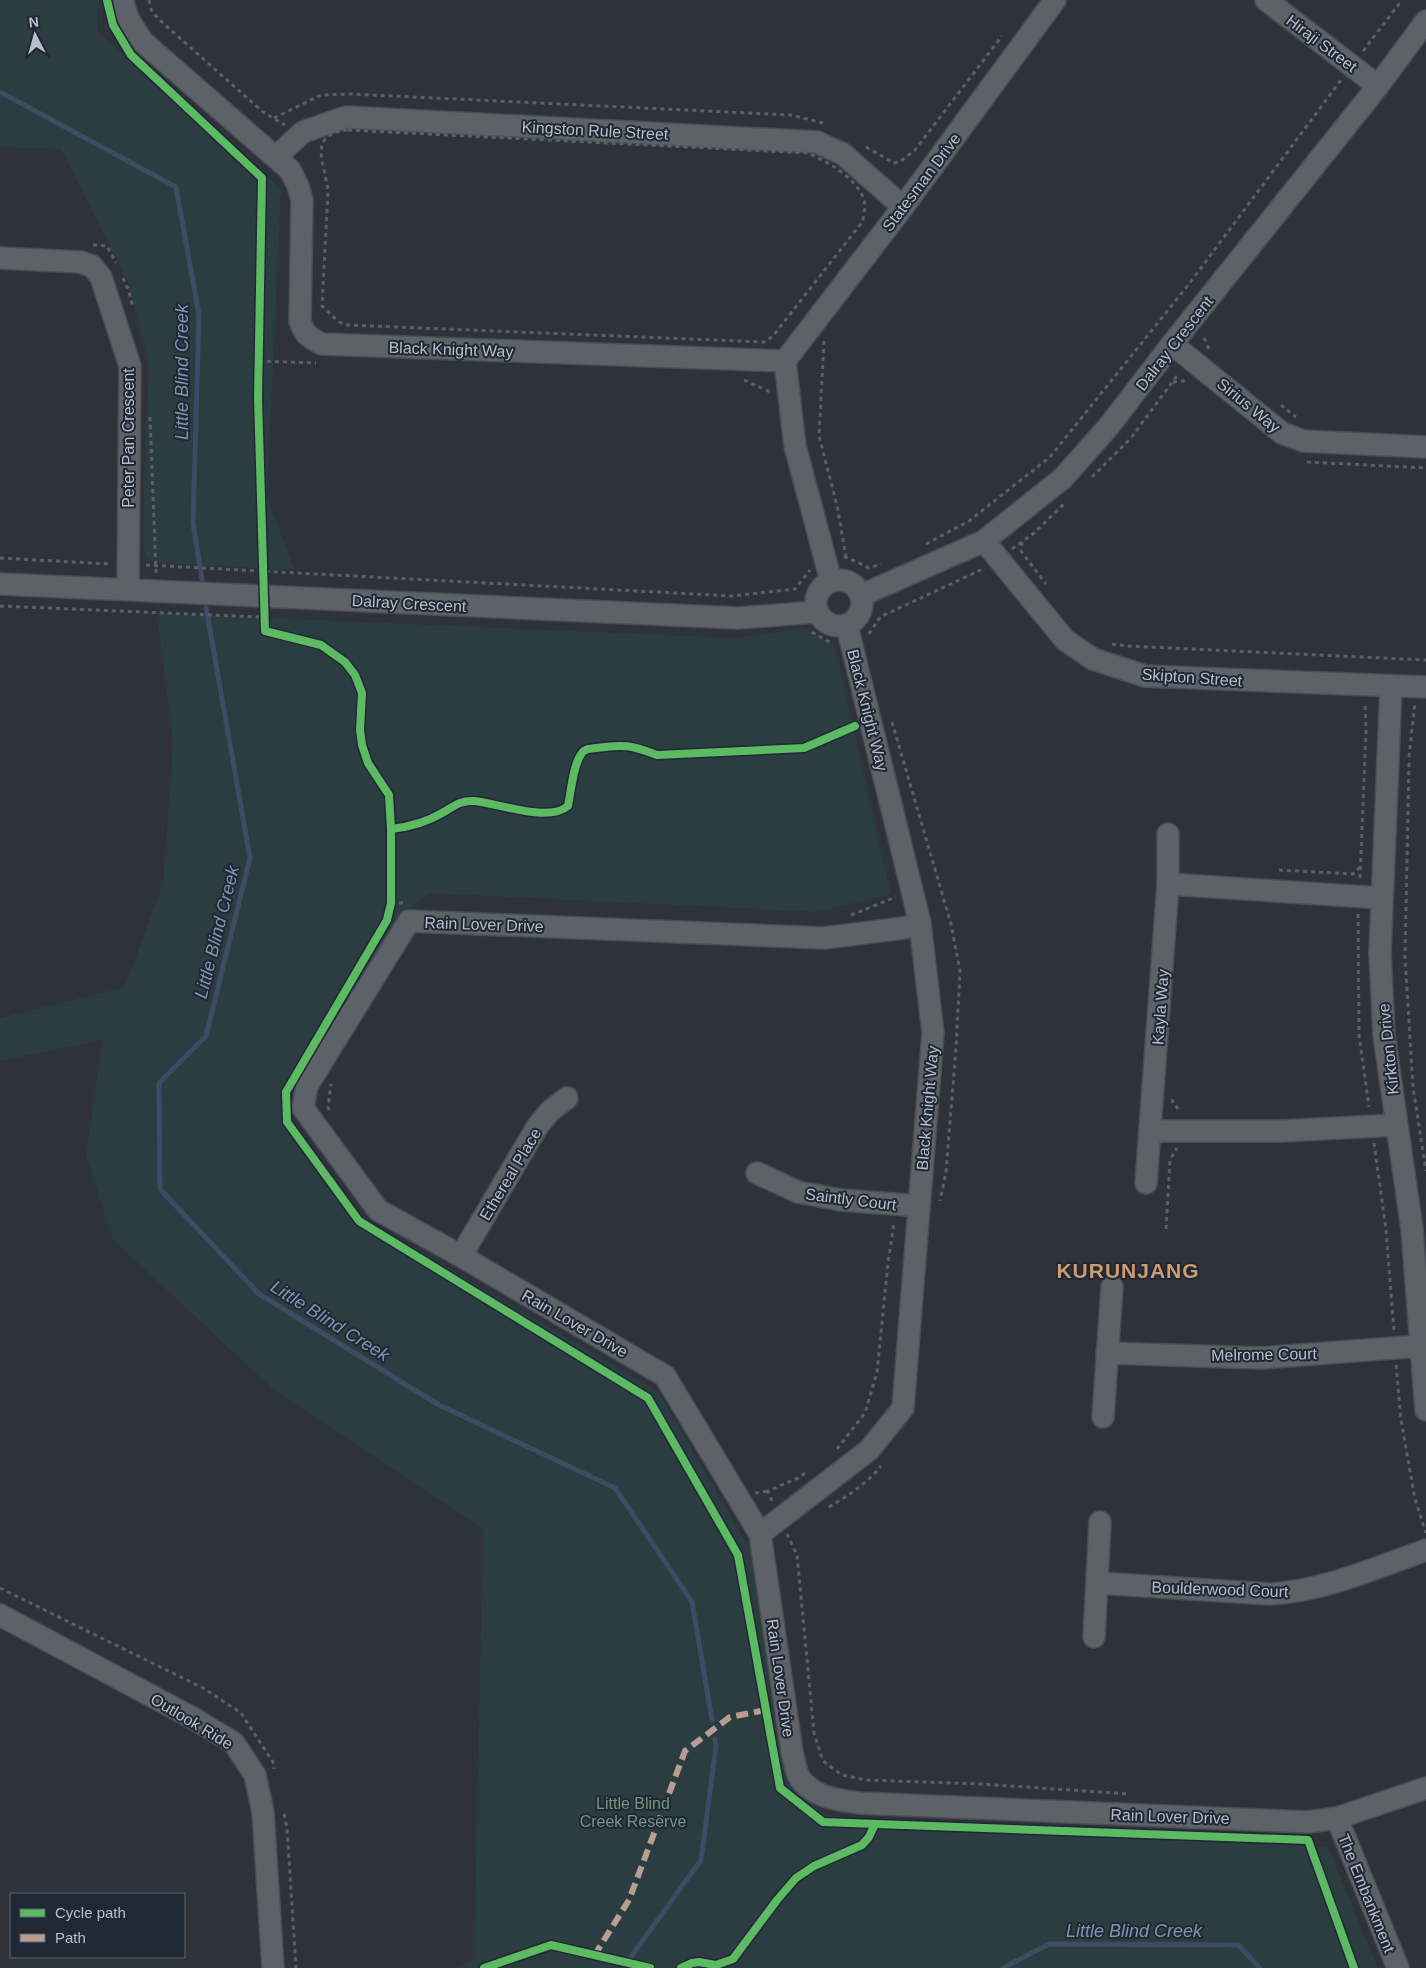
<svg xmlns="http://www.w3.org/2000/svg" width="1426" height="1968" font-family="Helvetica,sans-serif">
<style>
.green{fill:#2b3d41}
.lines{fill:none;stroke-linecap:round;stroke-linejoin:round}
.stream{stroke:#3d4b63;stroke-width:5}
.minor-casing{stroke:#4a4d53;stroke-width:24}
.path{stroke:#5c6066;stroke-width:3;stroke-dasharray:4 4;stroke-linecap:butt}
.minor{stroke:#5d6168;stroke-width:21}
.quiet{stroke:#b99d93;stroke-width:6;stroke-dasharray:12 6;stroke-linecap:butt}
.cycleway-casing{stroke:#202835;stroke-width:11}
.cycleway{stroke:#5cba63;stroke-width:8}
.labels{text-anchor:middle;stroke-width:4;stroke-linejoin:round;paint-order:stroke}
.street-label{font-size:16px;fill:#b8bfca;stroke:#202835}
.park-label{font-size:16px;fill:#71997c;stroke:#202835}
.water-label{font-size:18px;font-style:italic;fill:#8294af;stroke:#202835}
.district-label{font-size:21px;font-weight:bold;letter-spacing:1px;fill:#cf9c6e;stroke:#202835}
</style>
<rect width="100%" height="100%" fill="#2e323a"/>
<!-- green -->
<g class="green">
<path d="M0,0h99l-2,32 184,157 -14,309 28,72 -138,-7 -9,-4 -4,-8 -1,-36 6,-149 -21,-83 -67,-134 -61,-2z"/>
<path d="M157,613l580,25 69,-10 29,18 56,248 -73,18 -390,-19 -30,25 -107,178 3,27 67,94 297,174 92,159 36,231 40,34 160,17 342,15 50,121h-926l22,-8 9,-431 -208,-138 -162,-151 -27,-84 16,-116 -102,21v-43l125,-31 38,-104 10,-140z"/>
</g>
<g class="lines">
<!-- stream -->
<g class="stream">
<path d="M0,92l176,95 23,128 -6,208 9,56"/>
<path d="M206,607l44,251 -44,178 -47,47 1,106 99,105 180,111 176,83 77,114 20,118"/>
<path d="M625,1965l76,-105 15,-114 -1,-7"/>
<path d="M1003,1968l46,-24 189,1 22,23"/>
</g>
<!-- minor casing -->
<g class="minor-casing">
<g id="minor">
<path d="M123,0c1,15 12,30 20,42l147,128 8,16 4,14 -2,121c4,13 9,17 22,23l463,17 10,85 36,135"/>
<path d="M1266,0l112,86"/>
<path d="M276,157l27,-25 43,-15 471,25 26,12 60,53"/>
<path d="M0,258l80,4 12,4 9,11 29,89 -2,223"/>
<path d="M1172,344l110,89 21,8 123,6"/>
<path d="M785,361l118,-154 152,-207"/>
<path d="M984,541l81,99 28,19 52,17 281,11"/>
<circle cx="839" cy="603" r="23"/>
<path d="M0,584l738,34 79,-6"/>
<path d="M862,595l122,-54 79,-63 46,-52 63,-82 206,-258 48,-65"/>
<path d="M1391,686l-11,267 4,82 28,194 14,181"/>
<path d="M1168,884l214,14"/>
<path d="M920,923l-16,5 -80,10 -415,-17 -102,165 -4,22 75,102 83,46 204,120 95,158 32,218c2,7 3,16 6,23 12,22 39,25 61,28l449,19 29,-4 89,-30"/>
<path d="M1151,1131h130l115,-6"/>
<path d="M757,1173l41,19 43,8 78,6"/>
<path d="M1146,1183l22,-299v-50"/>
<path d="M461,1256l76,-129 13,-16 17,-13"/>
<path d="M1107,1353l154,5 160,-12"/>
<path d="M1103,1417l9,-130"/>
<path d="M760,1534l109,-84 34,-42 30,-375 -13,-110 -73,-297"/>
<path d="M1098,1583l172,11c54,-3 105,-26 156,-44"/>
<path d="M0,1615l191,102 43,26 21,32 8,37 10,156"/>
<path d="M1094,1637l6,-115"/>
<path d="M1337,1818l61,150"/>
</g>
</g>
<!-- path -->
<g class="path">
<path d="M149,0l3,12 12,12 99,88 22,13"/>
<path d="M1363,51l39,-51"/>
<path d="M274,118l47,-23 30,-1 440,21 32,8"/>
<path d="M348,130l459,23c19,7 57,29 58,53 0,4 -2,10 -2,15l-90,115 -9,6 -417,-17 -8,-3 -17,-16 6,-115c-3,-27 -22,-57 20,-61z"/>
<path d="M866,147l28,16 7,-2 14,-11 87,-114"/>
<path d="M93,245l14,1 9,17"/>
<path d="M123,278l5,11 5,18"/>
<path d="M1204,338l5,11"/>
<path d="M824,341l-5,95 18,69 9,52"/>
<path d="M259,361l57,2"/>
<path d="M744,380l26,12"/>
<path d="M1173,382l11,-1 4,3"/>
<path d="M1281,405l15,12"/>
<path d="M150,417l6,156"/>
<path d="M1307,462l119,6"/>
<path d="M1092,477l39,-39 48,-65"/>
<path d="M1022,542l-1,9 25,33"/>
<path d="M926,544l43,-23 81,-64 139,-173 152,-204"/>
<path d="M1012,549l22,-16 32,-31"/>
<path d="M0,558l110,6"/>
<path d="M844,558l2,-1 23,11 12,-4"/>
<path d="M146,565l586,31 63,-7 15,-19"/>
<path d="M0,606l259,11"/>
<path d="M812,632l21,12"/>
<path d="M869,634l11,-17 105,-49"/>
<path d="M1112,644l15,2 299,14"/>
<path d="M892,722l59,202 9,47 -4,77 -10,124 -6,29"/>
<path d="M1409,757l6,-54"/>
<path d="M1409,763l-4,194 8,130 13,84"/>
<path d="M1279,870l74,4 7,-7"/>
<path d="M1360,878l6,-147 -1,-29"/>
<path d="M391,903h12"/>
<path d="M1358,914l1,121 10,72"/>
<path d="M851,915l45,-18"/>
<path d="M1172,1099l1,4 8,9"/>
<path d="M329,1110l-1,-3 3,-23"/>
<path d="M1374,1143l12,87 8,101"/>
<path d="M1166,1229l4,-69 7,-12"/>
<path d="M1396,1365l5,55 14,79 11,34"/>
<path d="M837,1449l28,-36 12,-41 11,-109 6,-40"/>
<path d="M755,1493l13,-2"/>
<path d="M772,1501l-4,-10 30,-13 10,-7"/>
<path d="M829,1507c18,-11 39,-24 52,-41"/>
<path d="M787,1534l10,21 17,178 9,28 19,14 24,5 115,4 149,10"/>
<path d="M0,1588l203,100 38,25 32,49 1,7"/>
<path d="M284,1814l3,14 9,140"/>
</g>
<!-- minor -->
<use href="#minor" class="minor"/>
<!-- quiet -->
<path class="quiet" d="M594,1956l35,-56 56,-149 45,-34 36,-7"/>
<!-- cycleway casing -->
<g class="cycleway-casing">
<g id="cycleway">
<path d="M107,0l6,25 18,30 131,123 -4,220 7,233 56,14 24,17 10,13 7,18 -2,37 2,15 6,18 21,32 2,34v74l-4,17 -101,172 1,30 72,99 289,177 90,157 42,233 43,34 485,18 46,128"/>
<path d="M391,829c18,-2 36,-7 51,-16 11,-6 18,-13 32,-12 24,2 74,22 94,5 3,-14 5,-42 14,-53 3,-5 9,-4 14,-5 28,-4 35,-3 61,7l147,-7 51,-22"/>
<path d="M484,1968l67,-23 99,23"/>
<path d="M681,1968l11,-5 7,-1 17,3 17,-6 44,-59 19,-22 18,-12 48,-21 7,-8 6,-13"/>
</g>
</g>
<!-- cycleway -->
<use href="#cycleway" class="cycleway"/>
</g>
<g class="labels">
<!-- street labels -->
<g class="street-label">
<text transform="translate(1322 43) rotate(37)" y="6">Hiraji Street</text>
<text transform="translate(595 130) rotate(3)" y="6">Kingston Rule Street</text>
<text transform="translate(921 182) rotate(-53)" y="6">Statesman Drive</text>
<text transform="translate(1174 343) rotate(-52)" y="6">Dalray Crescent</text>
<text transform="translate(451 349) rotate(2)" y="6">Black Knight Way</text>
<text transform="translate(1249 405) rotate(39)" y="6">Sirius Way</text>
<text transform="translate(128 438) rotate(-90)" y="6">Peter Pan Crescent</text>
<text transform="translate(409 603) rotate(3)" y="6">Dalray Crescent</text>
<text transform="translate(1192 677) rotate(4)" y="6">Skipton Street</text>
<text transform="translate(868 710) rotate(76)" y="6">Black Knight Way</text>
<text transform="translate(484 924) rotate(2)" y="6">Rain Lover Drive</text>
<text transform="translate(1160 1007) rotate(-86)" y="6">Kayla Way</text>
<text transform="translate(1388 1049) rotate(-96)" y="6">Kirkton Drive</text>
<text transform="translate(927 1108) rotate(-85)" y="6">Black Knight Way</text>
<text transform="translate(510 1174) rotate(-59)" y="6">Ethereal Place</text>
<text transform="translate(851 1199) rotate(7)" y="6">Saintly Court</text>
<text transform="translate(575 1323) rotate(30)" y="6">Rain Lover Drive</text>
<text transform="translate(1264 1354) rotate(-1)" y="6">Melrome Court</text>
<text transform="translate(1220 1589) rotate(2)" y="6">Boulderwood Court</text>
<text transform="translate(781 1678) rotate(82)" y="6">Rain Lover Drive</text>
<text transform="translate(192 1721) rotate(31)" y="6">Outlook Ride</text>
<text transform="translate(1170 1816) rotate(2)" y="6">Rain Lover Drive</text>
<text transform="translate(1367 1893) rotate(68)" y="6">The Embankment</text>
</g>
<!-- park labels -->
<g class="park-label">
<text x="633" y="1809">Little Blind<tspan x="633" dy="18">Creek Reserve</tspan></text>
</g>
<!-- water labels -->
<g class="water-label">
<text transform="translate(182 372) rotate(-90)" y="6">Little Blind Creek</text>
<text transform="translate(217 932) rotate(-76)" y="6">Little Blind Creek</text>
<text transform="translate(330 1321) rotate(32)" y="6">Little Blind Creek</text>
<text x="1134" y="1937">Little Blind Creek</text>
</g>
<!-- district labels -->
<g class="district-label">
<text x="1128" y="1278">KURUNJANG</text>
</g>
</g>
<!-- legend -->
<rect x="10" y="1893" width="175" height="65" fill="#202835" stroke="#5d6471"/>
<rect x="20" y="1909" width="25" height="8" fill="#5cba63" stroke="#5d6471"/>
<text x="55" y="1918" font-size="15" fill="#b8bfca">Cycle path</text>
<rect x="20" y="1934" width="25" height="8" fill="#b99d93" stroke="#5d6471"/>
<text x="55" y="1943" font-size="15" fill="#b8bfca">Path</text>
<!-- north arrow -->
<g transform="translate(35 35) rotate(354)" stroke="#202835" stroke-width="4" paint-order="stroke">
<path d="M0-4L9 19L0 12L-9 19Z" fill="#b8bfca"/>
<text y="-8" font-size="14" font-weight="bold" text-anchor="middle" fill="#b8bfca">N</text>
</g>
</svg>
